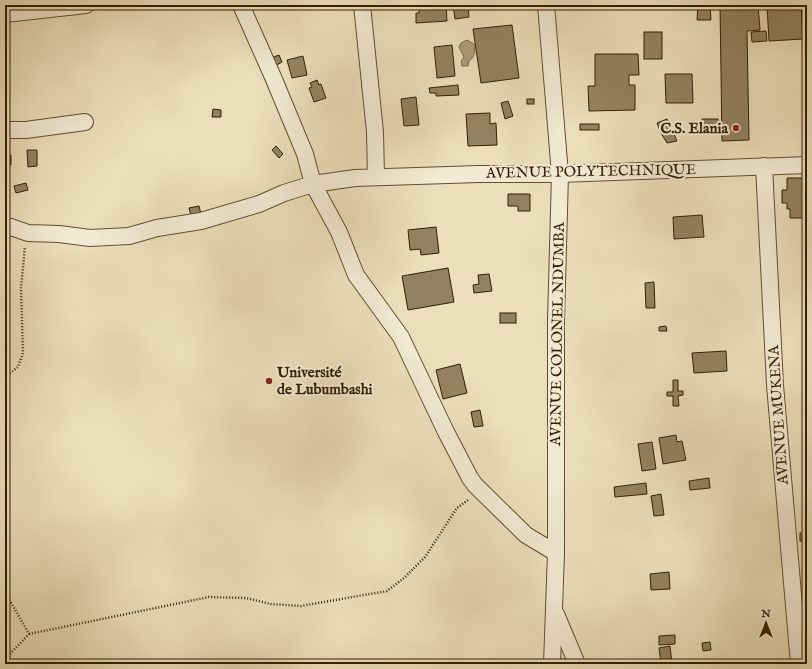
<svg xmlns="http://www.w3.org/2000/svg" width="812" height="669" font-family="'IM FELL English',serif">
<style>
.water{fill:#ad9d7b;stroke:#7d6a4a}
.building{fill:#938261;stroke:#341e00}
.lines{fill:none;stroke-linecap:round;stroke-linejoin:round}
.street-casing{stroke:#624e2f;stroke-width:18}
.path{stroke:#341e00;stroke-width:2.5;stroke-dasharray:1 2;stroke-linecap:butt}
.street{stroke:#f2ead3;stroke-width:16}
.poi-dot{fill:#8f2418;stroke:#f2ead3;stroke-width:1.5}
.labels{text-anchor:middle;stroke-width:4;stroke-linejoin:round;paint-order:stroke}
.poi-label{font-size:15px;font-weight:bold;fill:#341e00;stroke:#f2ead3;text-anchor:end}
.street-label{font-size:15px;fill:#341e00;stroke:#f2ead3}
</style>
<rect width="100%" height="100%" fill="#ebdfbb"/>
<filter id="stains"><feTurbulence type="fractalNoise" baseFrequency=".005" numOctaves="4"/><feColorMatrix values="0 0 0 0 .2 0 0 0 0 .09 0 0 0 0 .02 0 0 0 .5 -.17"/></filter>
<radialGradient id="worn" r=".72"><stop offset=".6" stop-color="#630" stop-opacity="0"/><stop offset="1" stop-color="#630" stop-opacity=".3"/></radialGradient>
<!-- water -->
<path class="water" d="M467,40l7,4c2,6 1,13 -5,17l-1,5h-6l-1,-5 3,-4 -5,-10 2,-4z"/>
<!-- building -->
<g class="building">
<path d="M419,5h27l1,16 -31,2v-10h3z"/>
<path d="M453,5h15l1,12 -14,2z"/>
<path d="M698,5h12l1,15h-14z"/>
<path d="M720,5h38l2,25 -13,1 2,109 -27,1z"/>
<path d="M767,5h34l2,34 -34,2z"/>
<path d="M512,25l7,53 -38,5 -8,-54z"/>
<path d="M766,31l1,10 -15,1 -1,-10z"/>
<rect x="644" y="32" width="18" height="27"/>
<path d="M452,45l3,31 -18,2 -3,-31z"/>
<path d="M595,54h43l1,21h-10v10h6v25l-46,1 -1,-25h7z"/>
<path d="M279,55l3,7 -7,4 -4,-8z"/>
<path d="M303,56l4,19 -15,3 -5,-18z"/>
<path d="M665,74h27l1,29h-27z"/>
<path d="M317,80l2,5 2,-1 5,14 -12,4 -5,-14 3,-1 -2,-4z"/>
<path d="M458,85l1,10 -23,1v-3h-6l-1,-5z"/>
<path d="M416,97l3,28 -15,1 -3,-27z"/>
<rect x="527" y="99" width="7" height="5"/>
<path d="M508,101l5,15 -8,3 -4,-16z"/>
<path d="M213,109l8,1v7h-9z"/>
<path d="M490,113v11l6,-1 1,22 -29,1 -2,-32z"/>
<path d="M667,119l4,9 6,13 -10,2 -6,-10 -4,-10z"/>
<rect x="702" y="119" width="16" height="11"/>
<rect x="580" y="124" width="19" height="6"/>
<path d="M276,146l7,8 -4,4 -7,-8z"/>
<path d="M27,150h10v16l-9,1z"/>
<path d="M5,155h6v10l-6,-1z"/>
<path d="M787,178h20v31h-4l4,9h-17v-9h-3v-6h-5v-13h5z"/>
<path d="M26,183l2,7 -12,3 -2,-7z"/>
<path d="M508,194h22v17h-12v-5h-10z"/>
<path d="M199,206l2,8 -10,2 -2,-8z"/>
<path d="M702,215l2,22 -30,2 -1,-22z"/>
<path d="M436,227l3,26 -18,2 -1,-6 -10,1 -2,-20z"/>
<path d="M448,268l6,34 -46,8 -6,-34z"/>
<path d="M489,274l3,17 -18,2 -1,-8 6,-1 -1,-9z"/>
<path d="M654,282l1,26h-9l-1,-25z"/>
<rect x="500" y="313" width="16" height="10"/>
<path d="M666,326l1,5h-8v-4z"/>
<path d="M726,351l1,20 -33,2 -2,-20z"/>
<path d="M460,364l7,29 -24,6 -7,-29z"/>
<path d="M673,380h5v11h5v4l-5,1 1,10h-6v-10h-6v-4h6z"/>
<path d="M803,388h4v39h-1z"/>
<path d="M480,410l3,16 -9,1 -3,-15z"/>
<path d="M676,435l1,7 5,-1 4,19 -23,4 -4,-26z"/>
<path d="M652,442l4,27 -14,2 -4,-27z"/>
<path d="M709,478l1,10 -20,2 -1,-9z"/>
<path d="M646,483l1,11 -32,3 -1,-10z"/>
<path d="M661,494l3,21 -10,1 -3,-20z"/>
<rect x="800" y="533" width="7" height="8"/>
<path d="M669,572l1,17 -19,1 -1,-16z"/>
<path d="M675,635v9l-16,1v-9z"/>
<path d="M710,642l1,8 -8,1 -1,-8z"/>
<path d="M670,646l2,17 -11,1 -2,-16z"/>
</g>
<g class="lines">
<!-- street casing -->
<g class="street-casing">
<g id="street">
<path d="M241,5l32,72 32,77 8,30 26,48 17,43 45,62 44,93 25,48 5,7 51,50 30,18"/>
<path d="M362,5l13,127 1,45"/>
<path d="M546,5l14,169 -4,147v232l-4,111"/>
<path d="M5,14l81,-9"/>
<path d="M5,130h21l59,-8"/>
<path d="M764,166l11,219 24,279"/>
<path d="M5,225l23,8 31,1 31,4 39,-2 28,-8 44,-7 58,-17 25,-11 29,-9 42,-6 124,-4h81l247,-9"/>
<path d="M556,614l21,50"/>
</g>
</g>
<!-- path -->
<g class="path">
<path d="M5,377l13,-10 5,-14 -2,-65 4,-41"/>
<path d="M5,592l24,42 -24,25"/>
<path d="M29,634l180,-37 37,1 25,6 30,2 86,-15 17,-13 21,-21 32,-49 11,-8"/>
</g>
<!-- street -->
<use href="#street" class="street"/>
</g>
<!-- markers -->
<g class="poi-dot">
<circle cx="736" cy="128" r="4"/>
<circle cx="269" cy="381" r="4"/>
</g>
<g class="labels">
<!-- poi labels -->
<g class="poi-label">
<text x="728" y="133">C.S. Elania</text>
<text x="277" y="377" text-anchor="start">Université<tspan x="277" dy="17">de Lubumbashi</tspan></text>
</g>
<!-- street labels -->
<g class="street-label">
<text transform="translate(591 171) rotate(-1)" y="5">AVENUE POLYTECHNIQUE</text>
<text transform="translate(557 334) rotate(-89)" y="5">AVENUE COLONEL NDUMBA</text>
<text transform="translate(778 415) rotate(-94)" y="5">AVENUE MUKENA</text>
</g>
</g>
<!-- margin -->
<rect width="812" height="669" fill="none" stroke="#ebdfbb" stroke-width="20"/>
<rect x="6" y="6" width="800" height="657" fill="none" stroke="#341e00" stroke-width="2"/>
<rect x="10" y="10" width="792" height="649" fill="none" stroke="#341e00"/>
<!-- north arrow -->
<g transform="translate(766 623)" stroke="#f2ead3" stroke-width="3" paint-order="stroke">
<path d="M0-3L7 15L0 10L-7 15Z" fill="#341e00"/>
<text y="-6" font-size="11" font-weight="bold" text-anchor="middle" fill="#341e00">N</text>
</g>
<rect width="100%" height="100%" filter="url(#stains)"/>
<rect width="100%" height="100%" fill="url(#worn)"/>
</svg>
